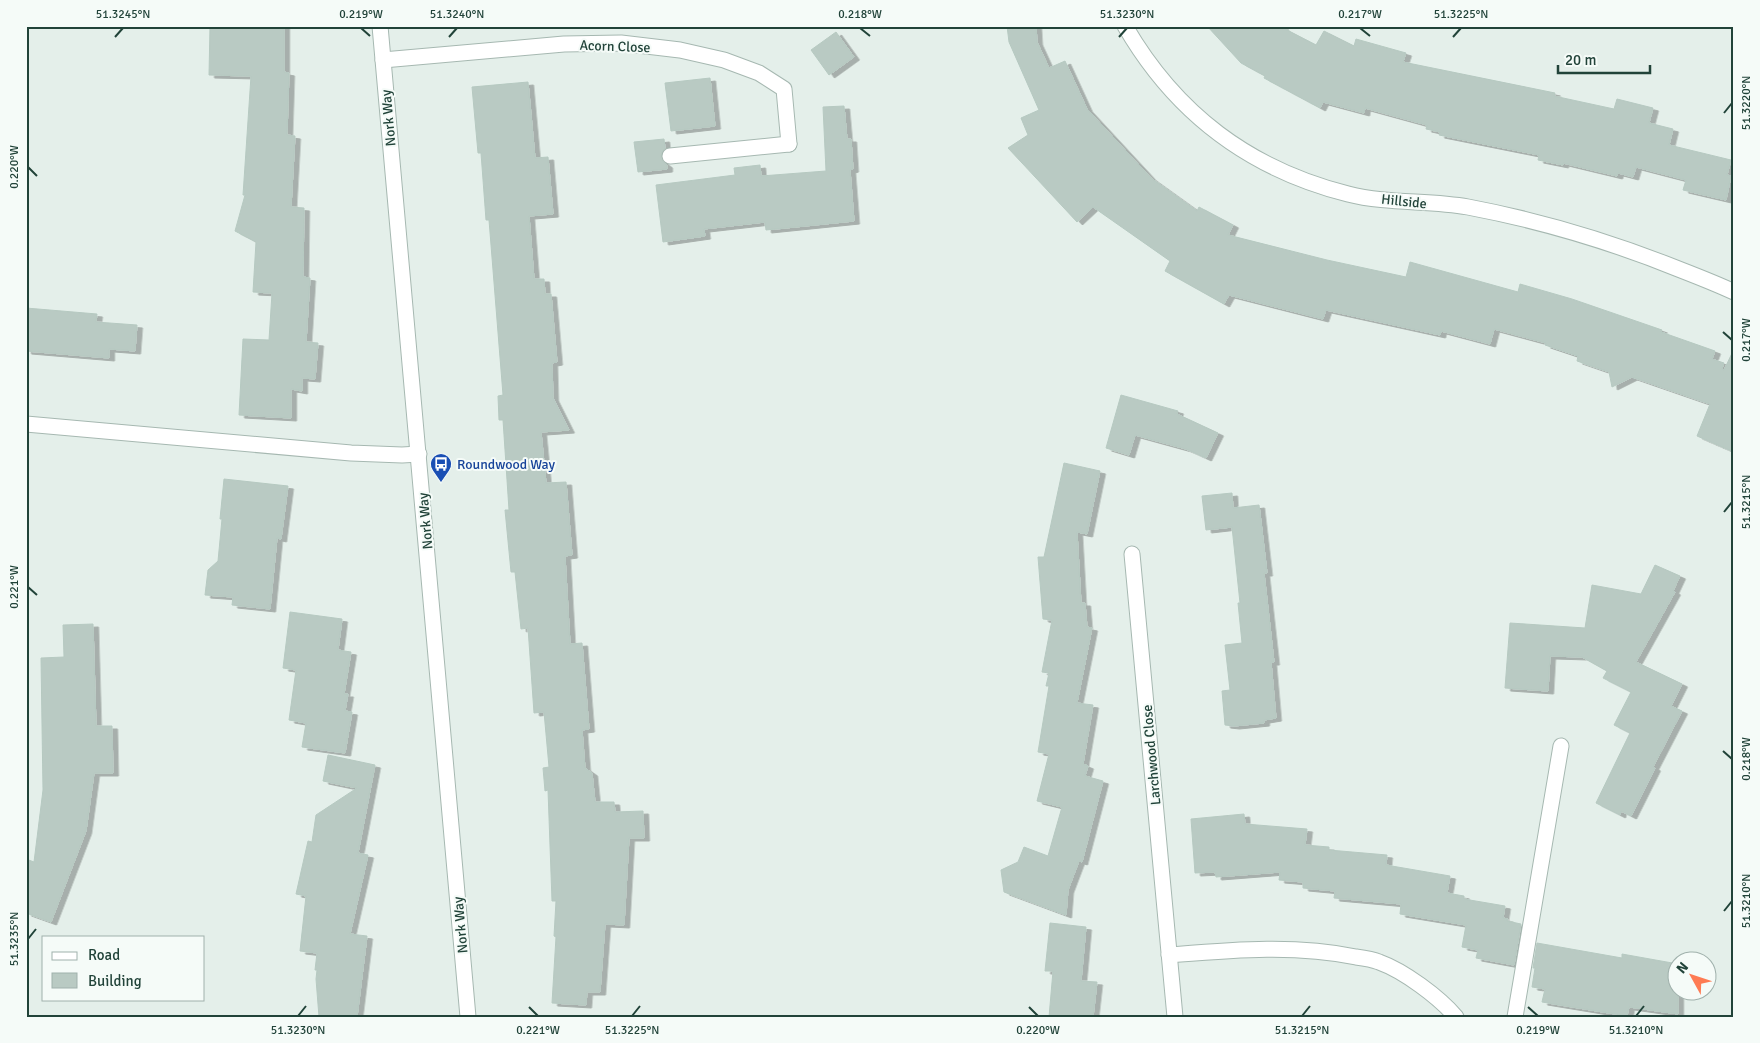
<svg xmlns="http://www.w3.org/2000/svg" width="1760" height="1043" font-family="Signika,sans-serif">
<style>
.building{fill:#b9cac3;stroke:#b6c9c1;filter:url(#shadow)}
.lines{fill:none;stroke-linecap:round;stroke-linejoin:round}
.lane-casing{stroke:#a6b8b1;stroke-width:17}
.street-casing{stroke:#a6b8b1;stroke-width:17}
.lane{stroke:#fff;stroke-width:15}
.street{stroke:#fff;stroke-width:15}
.ticks{fill:none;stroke:#214339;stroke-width:2}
.labels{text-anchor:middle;stroke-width:4;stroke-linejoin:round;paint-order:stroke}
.street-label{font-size:14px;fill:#214339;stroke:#f5fbf8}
.transit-label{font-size:14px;fill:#164399;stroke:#f5fbf8;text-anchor:start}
.neatline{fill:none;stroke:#214339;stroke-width:2}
.ticks-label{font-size:12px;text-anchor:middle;fill:#214339}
</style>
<defs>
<filter id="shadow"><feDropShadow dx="5.5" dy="3" stdDeviation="0" flood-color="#0004"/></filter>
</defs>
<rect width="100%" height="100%" fill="#e4efea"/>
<!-- building -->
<g class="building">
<path d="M210,26h74v46l5,1 -2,62 8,1 -4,71 13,1 -1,69 7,1 -4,64 12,1 -3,36 -13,-1v13l-11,-2v29l-52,-3 4,-76 26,1 3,-47 -19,-1 3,-50 -21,-11 10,-36h-2l8,-119 -42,-1z"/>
<path d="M1007,26h29l1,16 12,26 16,-7 22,48 64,69 46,33 2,-4 34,18 -5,10 99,25 79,17 4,-15 108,30 2,-8 52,15 90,31 -1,2 54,19 -3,8 12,4 -2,6 2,1 10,-21v103l-37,-16 13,-32 -78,-27 -20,10 -3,-15 -32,-11 1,-5 -33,-11 1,-2 -52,-14 -4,15 -49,-13 -1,4 -114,-25 -3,9 -94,-24 -5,9 -59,-33 5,-10 -77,-54 -16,15 -69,-74 20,-13 -7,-17 18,-8 -30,-68z"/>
<path d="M1207,26h75l3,3 31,16 8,-14 30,15 2,-7 50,14 -3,9 152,31 -1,3 60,13 3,-10 36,9 -4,15 24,6 -4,16 62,15 -4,15 4,1 -5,24 -43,-10 3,-10 -50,-13 -3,10 -15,-4 -1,3 -54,-13v2l-25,-5 1,-5 -100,-20 1,-3 -14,-3 1,-4 -62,-17 -1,5 -41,-11 -3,6 -56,-30 1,-2 -24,-13z"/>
<path d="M836,32l18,25 -25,18 -18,-25z"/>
<path d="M710,78l5,48 -44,5 -6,-48z"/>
<path d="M528,82l7,76 13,-1 5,57 -24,2 5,63h10l1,15h6l6,68 -5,1 1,35 16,32 -28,2 5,51 20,-1 6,73 -7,1 5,88 12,-1 7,86 -7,1 3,38 7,5 3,29h19l1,10 28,-1 1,27h-15l-5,87 -19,-1 -5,68h-13l-1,13 -34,-2 4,-66 -2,-1 2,-35h-4l-4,-111 -3,1 -2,-23 6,-1 -5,-55 -10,1 -6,-85 -7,1 -6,-57h-4l-6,-62h4l-6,-90h-4l-1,-24 5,-1 -14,-175h-3l-5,-67h-3l-6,-66z"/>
<path d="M844,106l3,33h4l2,30 -3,1 4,51 -88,9 -1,-8 -61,7 1,7 -42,6 -7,-57 79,-10 -1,-7 26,-3 1,11 65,-5 -3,-64z"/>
<path d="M664,139l1,9 -3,4 -1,5 2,5 4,3v4l-29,3 -4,-30z"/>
<path d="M26,308l71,6 -1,8 41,3 -2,26 -26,-2v9l-83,-7z"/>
<path d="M1121,395l57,16 -1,3 41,19 -12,25 -20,-9 -51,-14 -6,20 -23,-7z"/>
<path d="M1064,463l36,8 -13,63 -10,-2 4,71h4l2,24 5,1 -15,75 16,2 -10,59 5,2 -3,10 18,5 -21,81 -3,-1 -11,29 -2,25 -62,-23 -3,-22 17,-8 6,-15 24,9 14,-49 -25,-6 12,-47 -11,-2 11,-66h-3l3,-13 -7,-1 10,-52 -9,-1 -5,-62h6z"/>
<path d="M224,479l64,7 -7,53 -4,-1 -7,71 -38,-4 1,-8 -28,-2 3,-25 10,-9 4,-42h-2z"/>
<path d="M1232,493l1,15 26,-3 8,68h-3l10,89h-3l5,56 -12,2v3l-30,3 -9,-1 -3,-34 8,-1 -5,-45 17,-2 -4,-40h2l-8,-76 -26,3 -4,-34z"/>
<path d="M1655,565l25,11 -7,15 2,1 -39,70 46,22 -11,22 11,5 -29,56 2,1 -24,48 -10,-5 -1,4 -24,-12 34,-70 -16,-8 17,-33 -28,-14 4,-7 -25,-14 -32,-1 -2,35 -43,-3 5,-65 75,5 7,-43 49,9z"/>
<path d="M290,612l52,7 -4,31 13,2 -7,42h4l-3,17 7,1 -7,41 -43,-6 4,-24 -17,-3 7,-50 -13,-2z"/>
<path d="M93,624l3,102h16l1,47h-19l-8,58 -35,91 -25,-9v-54l8,3 9,-72 -2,-132 23,-1 -1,-32z"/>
<path d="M328,755l47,10 -17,88 10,2 -18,79 17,2 -10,81h-38l-3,-38 1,-9h-2l2,-17 -17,-2 6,-55 -10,-2 12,-53 4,1 4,-27 41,-27 -34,-7z"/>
<path d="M1244,814l1,10 62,5 -2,16 24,2v3l58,5 -1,10 64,11 -3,17 17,3v3l41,7 -2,12 5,1 -1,2 14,3 -7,41 -38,-7 2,-8 -16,-3 4,-22 -66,-11 1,-10 -67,-6 1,-7 -32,-3v-6l-24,-2 1,-8 -64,5 -1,-5 -20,1 -4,-54z"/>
<path d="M1050,923l36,4 -5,54 16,1 -4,35h-44l4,-46h-8z"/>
<path d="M1537,943l85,15v-4l56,10v50l-49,-7 -2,9 -85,-14 3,-13 -13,-2 3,-19h-2z"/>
</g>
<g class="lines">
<!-- lane casing -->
<g class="lane-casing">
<g id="lane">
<path d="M670,156l119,-12"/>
<path d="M1515,1017l46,-271"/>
</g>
</g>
<!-- street casing -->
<g class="street-casing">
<g id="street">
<path d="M380,26l88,991"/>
<path d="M1125,26c51,88 124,143 223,168 39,10 81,6 120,13 74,14 144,35 213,63 18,7 36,14 53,22"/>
<path d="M383,60l181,-16 57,-1 59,7 44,10 35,13 25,16 5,55"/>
<path d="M26,424l325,29 51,2 17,-1"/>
<path d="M1132,554l43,463"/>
<path d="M1169,955c62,-5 126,-11 187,2 8,1 16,2 23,5 25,9 60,35 77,55"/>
</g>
</g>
<!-- lane -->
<use href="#lane" class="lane"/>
<!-- street -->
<use href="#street" class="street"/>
</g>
<!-- ticks -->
<path class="ticks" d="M361,28l9,8M860,28l10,8M1360,28l10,8M115,37l8,-9M449,37l8,-9M1119,37l8,-9M1453,37l8,-9M1724,113l8,-10M28,167l9,9M1723,332l9,8M1724,512l8,-10M28,587l9,8M1723,751l9,8M1724,911l8,-10M28,939l8,-10M529,1007l9,9M1029,1007l9,9M1528,1007l10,9M298,1016l8,-10M632,1016l8,-10M1302,1016l8,-10M1636,1016l8,-10"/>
<!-- icons -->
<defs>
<g id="bus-pin" transform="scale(1.125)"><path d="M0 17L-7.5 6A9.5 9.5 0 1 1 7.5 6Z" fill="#1a4fb4" stroke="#f5fbf8"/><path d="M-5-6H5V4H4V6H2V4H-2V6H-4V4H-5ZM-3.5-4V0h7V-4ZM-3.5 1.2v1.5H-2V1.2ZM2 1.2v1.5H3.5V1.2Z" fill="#fff"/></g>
</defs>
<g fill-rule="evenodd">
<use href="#bus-pin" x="441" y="464"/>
</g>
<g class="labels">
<!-- street labels -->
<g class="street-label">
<text transform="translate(615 46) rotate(2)" y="5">Acorn Close</text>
<text transform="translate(388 118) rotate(-95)" y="5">Nork Way</text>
<text transform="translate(1404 201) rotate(6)" y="5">Hillside</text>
<text transform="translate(425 521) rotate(-95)" y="5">Nork Way</text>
<text transform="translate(1151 755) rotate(-95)" y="5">Larchwood Close</text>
<text transform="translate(460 925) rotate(-95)" y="5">Nork Way</text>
</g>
<!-- transit labels -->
<g class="transit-label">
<text x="457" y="469">Roundwood Way</text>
</g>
</g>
<!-- border -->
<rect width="1760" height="1043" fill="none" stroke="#f5fbf8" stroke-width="55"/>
<!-- legend -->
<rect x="42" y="936" width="162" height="65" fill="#f5fbf8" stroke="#a0b1ac"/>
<rect x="52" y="952" width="25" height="8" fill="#ffffff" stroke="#a0b1ac"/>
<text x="88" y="960" font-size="15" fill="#214339">Road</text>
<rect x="52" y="973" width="25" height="15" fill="#b9cac3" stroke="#a0b1ac"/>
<text x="88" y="986" font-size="15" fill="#214339">Building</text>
<!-- north arrow -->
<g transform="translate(1692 976) rotate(310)"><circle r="24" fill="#f5fbf8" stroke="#a0b1ac"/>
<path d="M0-4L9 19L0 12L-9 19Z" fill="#fe7b53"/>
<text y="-8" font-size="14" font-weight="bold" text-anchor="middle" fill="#214339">N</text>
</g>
<!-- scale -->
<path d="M1558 65v8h92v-8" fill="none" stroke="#214339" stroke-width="2.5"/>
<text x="1565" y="65" font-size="15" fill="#214339" stroke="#f5fbf8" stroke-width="4" paint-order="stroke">20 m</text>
<rect x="28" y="28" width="1704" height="988" class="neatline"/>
<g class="ticks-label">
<text x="123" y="18">51.3245°N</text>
<text x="361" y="18">0.219°W</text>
<text x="457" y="18">51.3240°N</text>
<text x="860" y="18">0.218°W</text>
<text x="1127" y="18">51.3230°N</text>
<text x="1360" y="18">0.217°W</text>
<text x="1461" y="18">51.3225°N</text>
<text transform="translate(1746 103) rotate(-90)" y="4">51.3220°N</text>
<text transform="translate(14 167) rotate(-90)" y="4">0.220°W</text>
<text transform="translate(1746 340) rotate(-90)" y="4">0.217°W</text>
<text transform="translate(1746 502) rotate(-90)" y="4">51.3215°N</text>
<text transform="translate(14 587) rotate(-90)" y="4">0.221°W</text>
<text transform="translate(1746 759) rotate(-90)" y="4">0.218°W</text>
<text transform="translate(1746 901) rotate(-90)" y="4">51.3210°N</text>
<text transform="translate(14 939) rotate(-90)" y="4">51.3235°N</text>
<text x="298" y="1034">51.3230°N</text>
<text x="538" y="1034">0.221°W</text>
<text x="632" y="1034">51.3225°N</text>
<text x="1038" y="1034">0.220°W</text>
<text x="1302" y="1034">51.3215°N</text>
<text x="1538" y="1034">0.219°W</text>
<text x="1636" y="1034">51.3210°N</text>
</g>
</svg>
